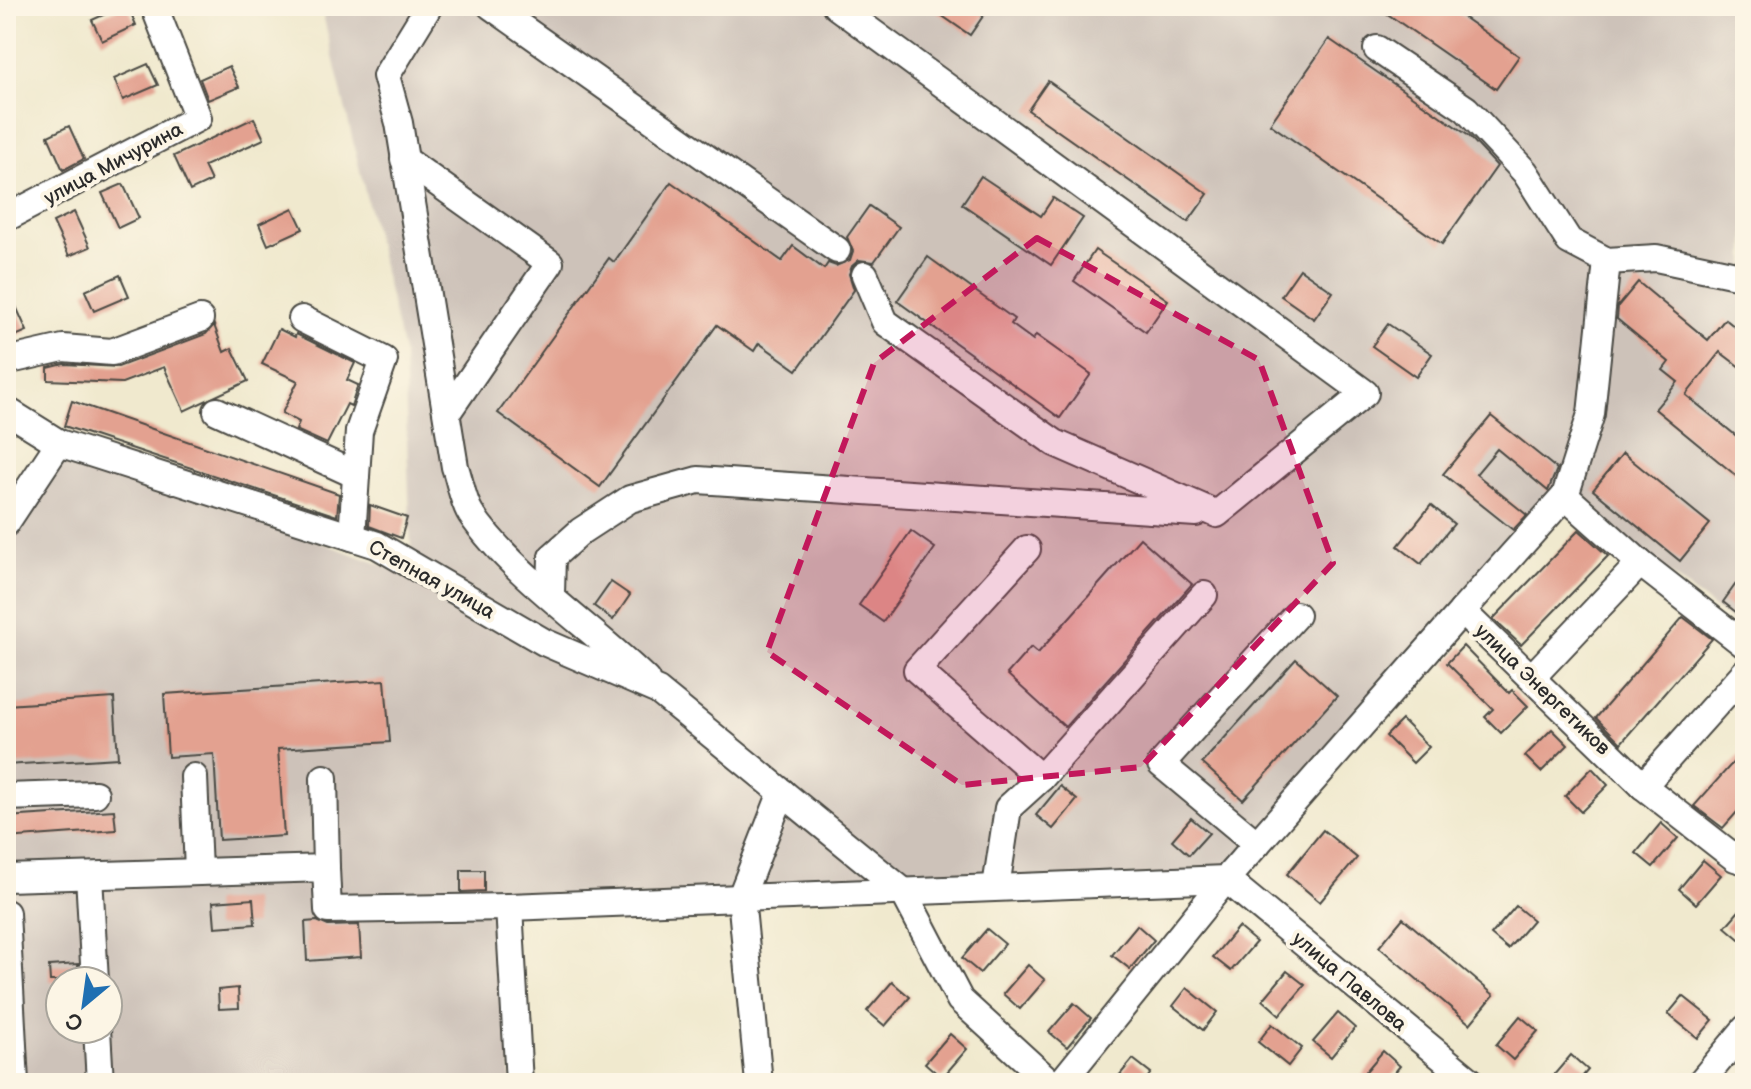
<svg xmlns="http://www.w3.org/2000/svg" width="1751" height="1089" font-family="'Balsamiq Sans',sans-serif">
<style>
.industrial{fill:#cdc2b9;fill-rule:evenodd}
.building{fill:#e3a190}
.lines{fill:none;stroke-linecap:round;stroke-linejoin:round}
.minor-casing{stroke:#494843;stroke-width:30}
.minor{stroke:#fff;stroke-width:26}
.marked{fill:#c2185b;fill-opacity:0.2;stroke:#c2185b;stroke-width:6;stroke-dasharray:16 10;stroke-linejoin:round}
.labels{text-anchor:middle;stroke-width:8;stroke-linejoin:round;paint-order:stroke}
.street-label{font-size:20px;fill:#2b2b2b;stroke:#fcf5e5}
</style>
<rect width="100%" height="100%" fill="#fcf5e5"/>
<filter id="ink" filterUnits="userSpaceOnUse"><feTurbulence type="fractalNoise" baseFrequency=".0125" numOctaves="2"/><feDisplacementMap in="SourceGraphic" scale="16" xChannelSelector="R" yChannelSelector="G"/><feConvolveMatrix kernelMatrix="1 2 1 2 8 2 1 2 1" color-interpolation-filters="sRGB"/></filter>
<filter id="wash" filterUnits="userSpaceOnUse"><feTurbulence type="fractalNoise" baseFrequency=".006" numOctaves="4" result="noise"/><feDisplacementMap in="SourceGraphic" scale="32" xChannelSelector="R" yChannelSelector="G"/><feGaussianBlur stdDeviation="1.8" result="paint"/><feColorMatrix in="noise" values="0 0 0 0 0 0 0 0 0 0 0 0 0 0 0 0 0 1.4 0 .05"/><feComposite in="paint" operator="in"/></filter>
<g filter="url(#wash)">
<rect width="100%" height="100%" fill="#f0e9ce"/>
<!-- industrial -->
<path class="industrial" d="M321,6h1424v626l-182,-141 -340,384 -719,28 7,180h-505v-556l54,-81 352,130 -8,-220zM60,981h48v48h-48z"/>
<g id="blocks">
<!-- building -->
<g class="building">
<path d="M123,6h5l8,19 -34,16 -10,-21z"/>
<path d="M928,6h62l-20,29z"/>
<path d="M1376,6h71l72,50 -23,33z"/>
<path d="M1329,39l140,97 28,30 -55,78 -172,-120z"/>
<path d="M148,64l10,21 -35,15 -9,-21z"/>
<path d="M229,66l10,21 -31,13 -8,-21z"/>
<path d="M1048,81l160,113 -20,28 -160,-112z"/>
<path d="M254,118l10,21 -60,27 7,15 -21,10 -16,-35z"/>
<path d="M69,126l15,33 -21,11 -15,-34z"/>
<path d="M981,176l60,40 12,-18 30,20 -32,47 -89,-61z"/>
<path d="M671,182l111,79 11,-15 31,23 4,-6 8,3 14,-6 3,-9 -6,-14 22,-31 30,21 -25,35 -15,-2 -7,6 -3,8 5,16 -57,80 -38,-27 -5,8 -37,-26 -117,162 -102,-74 111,-155 5,4z"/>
<path d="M123,184l16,34 -21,10 -16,-35z"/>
<path d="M293,208l10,21 -35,16 -9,-21z"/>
<path d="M74,212l16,35 -21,9 -16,-34z"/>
<path d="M1095,250l73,50 -22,32 -72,-51z"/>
<path d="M928,257l86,62 -3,5 22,16 3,-5 55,39 -31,44 -163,-117z"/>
<path d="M1300,269l33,23 -19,27 -33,-23z"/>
<path d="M120,275l9,21 -35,15 -9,-20z"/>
<path d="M1638,282l70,58 17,-21 20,16v36l-25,-19 -34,43 59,48v40l-90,-74 23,-27 -15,-12 6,-8 -52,-43 1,-13z"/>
<path d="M6,284l21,47 -21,9z"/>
<path d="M1388,324l44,30 -16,23 -44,-31z"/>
<path d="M214,325l10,27 8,-4 16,33 -64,30 -20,-44 -42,16 -74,-3v-12l16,-4 54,3 88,-33z"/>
<path d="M279,329l16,8 1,-3 59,29 -8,17 11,5 -7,21 -4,-2 -20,40 -31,-14 3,-8 -17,-9 16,-32 -36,-17z"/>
<path d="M72,401l267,93 -2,22 -273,-90z"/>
<path d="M1491,416l66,53 -9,22 -51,-42 -21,25 51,41 -14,15 -70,-56z"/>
<path d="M1623,453l87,71 -30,37 -87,-71z"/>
<path d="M370,505l37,13 -6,20 -32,-12z"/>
<path d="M1431,505l23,19 -33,40 -23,-18z"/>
<path d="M1579,530l29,26 -87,89 -28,-26z"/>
<path d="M911,531l24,17 -52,74 -24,-17z"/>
<path d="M1140,538l52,46 -127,143 -58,-53 24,-27 7,6z"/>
<path d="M1745,571v48l-22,-17z"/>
<path d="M611,582l19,13 -17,25 -19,-14z"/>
<path d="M1683,617l29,22 -91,104 -25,-25z"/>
<path d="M1463,646l46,47 3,-3 16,16 -27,27 -16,-16 8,-8 -46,-46z"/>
<path d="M1296,659l41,37 -94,104 -41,-37z"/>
<path d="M385,680l5,62 -112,7 6,87 -65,4 -5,-86 -46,3 -4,-63z"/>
<path d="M114,698l4,60 -112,7v-60z"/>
<path d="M1402,720l27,27 -16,16 -27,-27z"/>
<path d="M1552,729l16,16 -27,27 -16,-16z"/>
<path d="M1745,749v54l-22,25 -29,-22z"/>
<path d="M1592,768l16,17 -27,27 -16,-16z"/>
<path d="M1060,786l17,14 -24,29 -17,-14z"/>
<path d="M114,810l2,20 -110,8v-21z"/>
<path d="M1191,818l18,15 -20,22 -17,-15z"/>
<path d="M1661,823l17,15 -25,29 -17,-14z"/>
<path d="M1323,830l34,28 -37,44 -33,-28z"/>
<path d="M1703,860l18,15 -25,29 -17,-15z"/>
<path d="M461,870h23v21l-23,1z"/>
<path d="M253,899l2,25 -40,3 -2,-25z"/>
<path d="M1745,904v40l-20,-17z"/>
<path d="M1516,906l17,14 -25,29 -17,-14z"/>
<path d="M1403,918l91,77 -24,29 -91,-77z"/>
<path d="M317,921l11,5 31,-1 2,32 -54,4 -2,-39z"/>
<path d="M1137,925l17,15 -24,29 -18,-14z"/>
<path d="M1238,927l18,15 -25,29 -18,-14z"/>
<path d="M987,929l18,15 -25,29 -18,-15z"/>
<path d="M78,964l1,17h-29l-1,-15z"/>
<path d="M1028,965l17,15 -25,29 -17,-15z"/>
<path d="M1287,971l18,14 -25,30 -17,-15z"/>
<path d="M892,982l18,15 -25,29 -18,-15z"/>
<path d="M238,988l1,20 -20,1 -1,-19z"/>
<path d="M1187,988l30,24 -14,18 -30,-24z"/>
<path d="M1683,996l30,24 -15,18 -30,-24z"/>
<path d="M1074,1003l17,15 -24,29 -18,-15z"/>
<path d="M1338,1013l17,15 -24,29 -18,-15z"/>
<path d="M1520,1016l18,15 -25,29 -17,-15z"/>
<path d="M1272,1024l30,24 -14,18 -30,-24z"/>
<path d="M950,1034l17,15 -25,29 -17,-15z"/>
<path d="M1383,1051l17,15 -14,17h-30z"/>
<path d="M1571,1055l17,15 -11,13h-30z"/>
<path d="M1133,1059l18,14 -8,10h-30z"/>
</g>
</g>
</g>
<g filter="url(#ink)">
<use href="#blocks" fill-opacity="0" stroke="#494843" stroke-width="2"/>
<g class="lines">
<!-- minor casing -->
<g class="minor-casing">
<g id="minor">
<path d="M429,6l-43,70 13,47 56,344c5,14 8,35 16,47 41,61 121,113 175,166"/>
<path d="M491,6l346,244"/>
<path d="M836,6l529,387 -148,121 -162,-71 -170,-121 -20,-47"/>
<path d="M1377,49l89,60 59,63 44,69 38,20 49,-3 89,19"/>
<path d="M404,159l146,104 -103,150"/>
<path d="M6,218l192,-100 -44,-112"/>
<path d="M1607,261l-16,153 -26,82 -103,115 181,175 92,72 10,3"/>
<path d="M302,319l82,41 -25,71 -7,106"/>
<path d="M6,361l57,-13 49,4 88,-33"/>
<path d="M6,410l53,33 318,102 167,97 114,49 245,200 57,109 91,83"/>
<path d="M217,411l139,64"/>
<path d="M1565,496l75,67 105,82"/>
<path d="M6,523l53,-80"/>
<path d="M1027,549l-110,121 124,108"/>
<path d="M551,594l1,-37 29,-26 49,-32 68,-19 498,33"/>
<path d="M1533,676l107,-113"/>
<path d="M194,777l4,94"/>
<path d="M324,778l2,90"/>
<path d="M1643,786l102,-114"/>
<path d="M6,797l89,-3"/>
<path d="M1257,844l-96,-80 135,-149"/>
<path d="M89,876l6,105"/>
<path d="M6,878l320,-10 2,42 181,-3"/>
<path d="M996,887l12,-79 33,-30 163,-183"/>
<path d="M6,913l9,170"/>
<path d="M97,1029l3,54"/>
<path d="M519,1083l-10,-176 717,-28 247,204"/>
<path d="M759,1083l-18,-186 41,-105"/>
<path d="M1061,1083l165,-204 236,-268"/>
<path d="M1700,1083l45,-54"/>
</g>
</g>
<!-- minor -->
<use href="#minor" class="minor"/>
</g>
</g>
<!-- marked area -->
<path class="marked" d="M1037,238l222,122 74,203 -192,204 -179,18 -195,-133 107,-289z"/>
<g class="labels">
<!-- street labels -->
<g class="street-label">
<text transform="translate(113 163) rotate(-28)" y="7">улица Мичурина</text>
<text transform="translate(432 579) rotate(29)" y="7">Степная улица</text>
<text transform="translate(1543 689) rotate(44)" y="7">улица Энергетиков</text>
<text transform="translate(1350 981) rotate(40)" y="7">улица Павлова</text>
</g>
</g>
<!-- margin -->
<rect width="1751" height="1089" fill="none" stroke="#fcf5e5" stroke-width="32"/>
<!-- north arrow -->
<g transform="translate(84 1005) rotate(209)"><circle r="38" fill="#fcf5e5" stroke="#a8a49b" stroke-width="2"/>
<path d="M0-6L14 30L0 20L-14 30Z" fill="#1f6fb2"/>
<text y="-12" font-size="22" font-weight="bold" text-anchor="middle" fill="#2b2b2b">С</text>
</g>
</svg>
